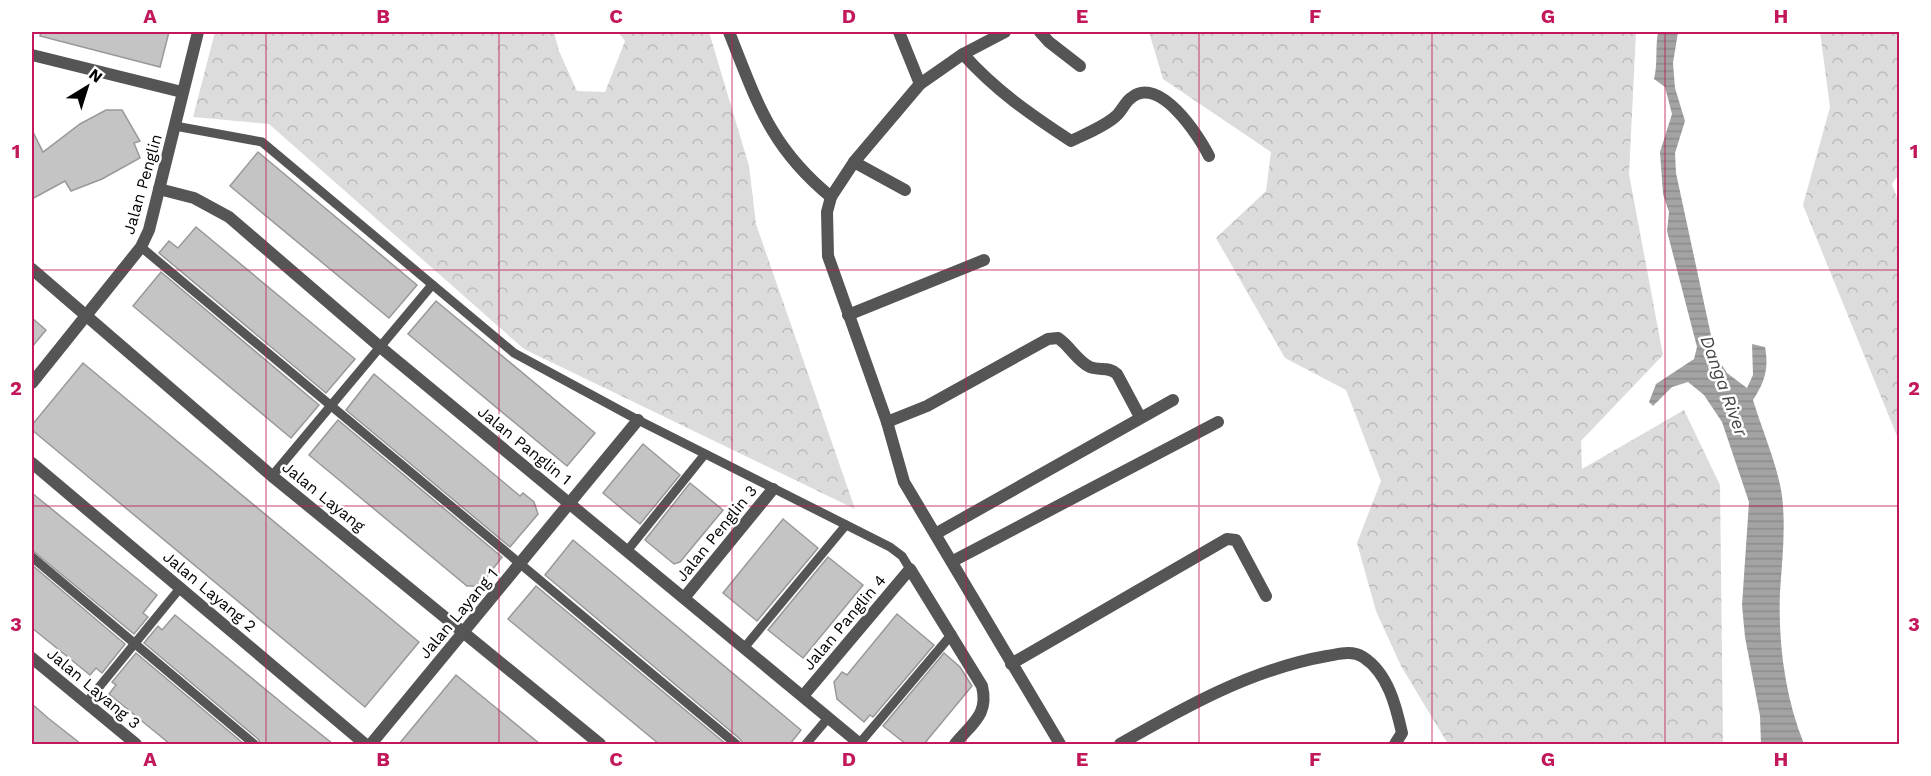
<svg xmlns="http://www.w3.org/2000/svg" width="1931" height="776" font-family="'Work Sans',sans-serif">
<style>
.forest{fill:url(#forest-crowns)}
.water{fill:url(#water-rules)}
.building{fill:#c4c4c4;stroke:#999;stroke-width:1.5}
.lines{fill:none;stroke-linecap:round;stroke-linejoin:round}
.service{stroke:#555;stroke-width:9}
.minor{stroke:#555;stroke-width:12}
.grid{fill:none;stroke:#c2185b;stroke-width:1.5;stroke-opacity:0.55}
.labels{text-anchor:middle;stroke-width:5;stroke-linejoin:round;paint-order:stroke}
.street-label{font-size:16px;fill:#000;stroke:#fff}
.water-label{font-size:18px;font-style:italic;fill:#444;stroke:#fff}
.neatline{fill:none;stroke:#c2185b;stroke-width:2}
.grid-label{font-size:20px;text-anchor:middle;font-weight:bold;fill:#c2185b}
</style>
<defs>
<pattern id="forest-crowns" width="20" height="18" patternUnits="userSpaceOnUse" patternTransform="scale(1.5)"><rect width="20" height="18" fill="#dcdcdc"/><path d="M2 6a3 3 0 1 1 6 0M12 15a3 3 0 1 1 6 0" fill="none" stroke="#bbb"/></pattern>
<pattern id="water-rules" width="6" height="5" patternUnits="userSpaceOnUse" patternTransform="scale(1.5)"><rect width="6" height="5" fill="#a3a3a3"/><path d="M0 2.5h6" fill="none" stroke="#8b8b8b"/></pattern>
</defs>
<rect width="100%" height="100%" fill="#fff"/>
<!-- forest -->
<g class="forest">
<path d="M215,32h339l5,19 18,40 28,1 20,-51 -7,-9h91l40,134 7,58 99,285 -331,-160 -255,-225 -76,-7z"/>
<path d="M1149,32h487l-7,142 34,181 -82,86 1,28 102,-59 36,75 3,259h-275l-47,-78 -25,-55 -19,-68 24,-62 -35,-91 -61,-32 -69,-120 50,-47 5,-39 -108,-73z"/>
<path d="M1820,32h79v142l-7,10 8,22 -1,235 -96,-236 27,-98z"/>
</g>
<!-- water -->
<path class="water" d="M1658,32h20l-5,31 2,25 10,33 -10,32 1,20 39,181 12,19 20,15 6,-13 -1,-31 13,3c4,21 0,35 -12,53 9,30 25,66 29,96 4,32 0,65 -2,96 -2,51 5,105 24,152h-43l-1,-28 -15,-79 -3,-32 7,-103 -27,-80 -18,-27 -16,-13 -16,5 -19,19 -4,-4 7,-18 38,-25 3,-12 -30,-116 2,-19 -6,-18 -3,-42 12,-38 -7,-27 -11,-8c4,-15 1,-31 4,-47z"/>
<!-- building -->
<g class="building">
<path d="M41,32h128l-9,35 -120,-31z"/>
<path d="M106,110h16l18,31 -6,2 6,15 -38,21 -31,12 -6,-10 -33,18v-69l11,22 37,-28z"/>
<path d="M258,152l159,133 -28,33 -159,-132z"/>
<path d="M196,227l159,132 -29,34 -167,-140 10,-12 9,7z"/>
<path d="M161,272l158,133 -28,33 -158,-132z"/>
<path d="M436,301l159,132 -28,33 -159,-132z"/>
<path d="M32,318l14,12 -14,17z"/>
<path d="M83,363l336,279 -54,65 -333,-277v-5z"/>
<path d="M374,374l146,122 3,-3 11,9 4,12 -28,33 -164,-137z"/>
<path d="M338,420l164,137 -22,29h-13l-158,-131z"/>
<path d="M643,444l37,31 -40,49 -37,-31z"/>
<path d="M690,483l33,27 -43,52 -6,2 -29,-24z"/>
<path d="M32,493l125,102 -14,18 5,4 -14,17 -102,-84z"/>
<path d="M783,519l35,29 -61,73 -34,-28z"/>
<path d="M573,540l228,190 -11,14h-47l-3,-5 -195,-164z"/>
<path d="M828,557l35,28 -60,73 -35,-28z"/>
<path d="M32,565l93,79 -23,29 -6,-5 -6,7 -58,-47z"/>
<path d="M536,586l190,158h-67l-139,-115 -12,-10z"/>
<path d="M897,614l37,31 -61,72 -3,-2 -6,7 -27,-23 -3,-17 8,-10 5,3z"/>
<path d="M175,615l118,97 40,32h-72l-3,-5 -114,-96 14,-17 4,4z"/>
<path d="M136,653l108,91h-74l-61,-50 7,-9 -4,-3z"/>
<path d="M944,653l16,14 12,19 -48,58h-18l-23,-18z"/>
<path d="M456,675l39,32 45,37h-141z"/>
<path d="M32,704l16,14 33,26h-49z"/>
</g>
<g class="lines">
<!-- service -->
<g class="service">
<path d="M175,126l87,16 252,211 124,67 252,127 12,9 8,13"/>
<path d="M141,247l595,497"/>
<path d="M272,476l160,-191"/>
<path d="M627,551l78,-97"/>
<path d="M32,557l222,187"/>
<path d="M744,648l102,-123"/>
<path d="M86,703l95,-116"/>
<path d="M806,744l22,-26"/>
<path d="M859,744l93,-110"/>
</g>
<!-- minor -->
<g class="minor">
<path d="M729,32c28,70 41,115 102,165l-4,15 1,44 59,166 17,60 156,262"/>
<path d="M1040,32l9,10 31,24"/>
<path d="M963,54c32,36 68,61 108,87 14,-7 33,-14 45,-25 6,-5 9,-14 15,-18 28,-24 68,38 78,58"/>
<path d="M32,55l150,37"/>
<path d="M920,84l43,-30 42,-22"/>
<path d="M854,162l51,28"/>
<path d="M159,189l35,9 35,19 150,129 481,398"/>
<path d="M831,197l23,-35 66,-78 -21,-52"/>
<path d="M32,269l240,207 328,268"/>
<path d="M848,315l136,-55"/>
<path d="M32,383l109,-136 8,-17 49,-198"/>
<path d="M887,422l40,-16 121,-67 10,-1c12,8 19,23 32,29 10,4 19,-1 27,7l23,43"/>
<path d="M32,463l333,281"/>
<path d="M937,533l236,-133"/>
<path d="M953,561l265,-139"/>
<path d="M684,598l89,-109"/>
<path d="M32,658l104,86"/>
<path d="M1011,664l216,-125 9,1 30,56"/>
<path d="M803,696l107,-127 72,117c7,29 -10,37 -27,58"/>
<path d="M371,744l267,-324"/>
<path d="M1120,744c65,-37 132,-75 207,-88 12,-2 25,-6 36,1 25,16 33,49 39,76l-7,11"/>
</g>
</g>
<!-- grid -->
<path class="grid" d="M266,32v712M499,32v712M732,32v712M966,32v712M1199,32v712M1432,32v712M1665,32v712M32,270h1868M32,506h1868"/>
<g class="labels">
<!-- street labels -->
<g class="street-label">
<text transform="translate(142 184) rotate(-74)" y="6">Jalan Penglin</text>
<text transform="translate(525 445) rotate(39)" y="6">Jalan Panglin 1</text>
<text transform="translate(324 496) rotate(39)" y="6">Jalan Layang</text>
<text transform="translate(716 533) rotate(-51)" y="6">Jalan Penglin 3</text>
<text transform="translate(210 591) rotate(40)" y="6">Jalan Layang 2</text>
<text transform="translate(458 613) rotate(-50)" y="6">Jalan Layang 1</text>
<text transform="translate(844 622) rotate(-50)" y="6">Jalan Panglin 4</text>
<text transform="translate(94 688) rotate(40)" y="6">Jalan Layang 3</text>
</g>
<!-- water labels -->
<g class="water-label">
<text transform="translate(1724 386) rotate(70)" y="6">Danga River</text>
</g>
</g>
<!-- border -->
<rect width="1931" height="776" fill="none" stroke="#ffffff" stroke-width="66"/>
<!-- north arrow -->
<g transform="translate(87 87) rotate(38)" stroke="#ffffff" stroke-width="4.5" paint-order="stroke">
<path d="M0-4.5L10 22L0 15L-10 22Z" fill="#000000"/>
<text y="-9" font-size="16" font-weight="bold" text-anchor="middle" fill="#000000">N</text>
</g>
<rect x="33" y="33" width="1865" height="710" class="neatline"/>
<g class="grid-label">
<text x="150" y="23">A</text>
<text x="383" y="23">B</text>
<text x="616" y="23">C</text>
<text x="849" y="23">D</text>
<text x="1082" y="23">E</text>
<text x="1315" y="23">F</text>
<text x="1548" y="23">G</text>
<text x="1781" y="23">H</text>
<text x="16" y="158">1</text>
<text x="1914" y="158">1</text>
<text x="16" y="395">2</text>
<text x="1914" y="395">2</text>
<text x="16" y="631">3</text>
<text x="1914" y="631">3</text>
<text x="150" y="766">A</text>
<text x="383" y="766">B</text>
<text x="616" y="766">C</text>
<text x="849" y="766">D</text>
<text x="1082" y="766">E</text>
<text x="1315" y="766">F</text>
<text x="1548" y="766">G</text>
<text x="1781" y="766">H</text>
</g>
</svg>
